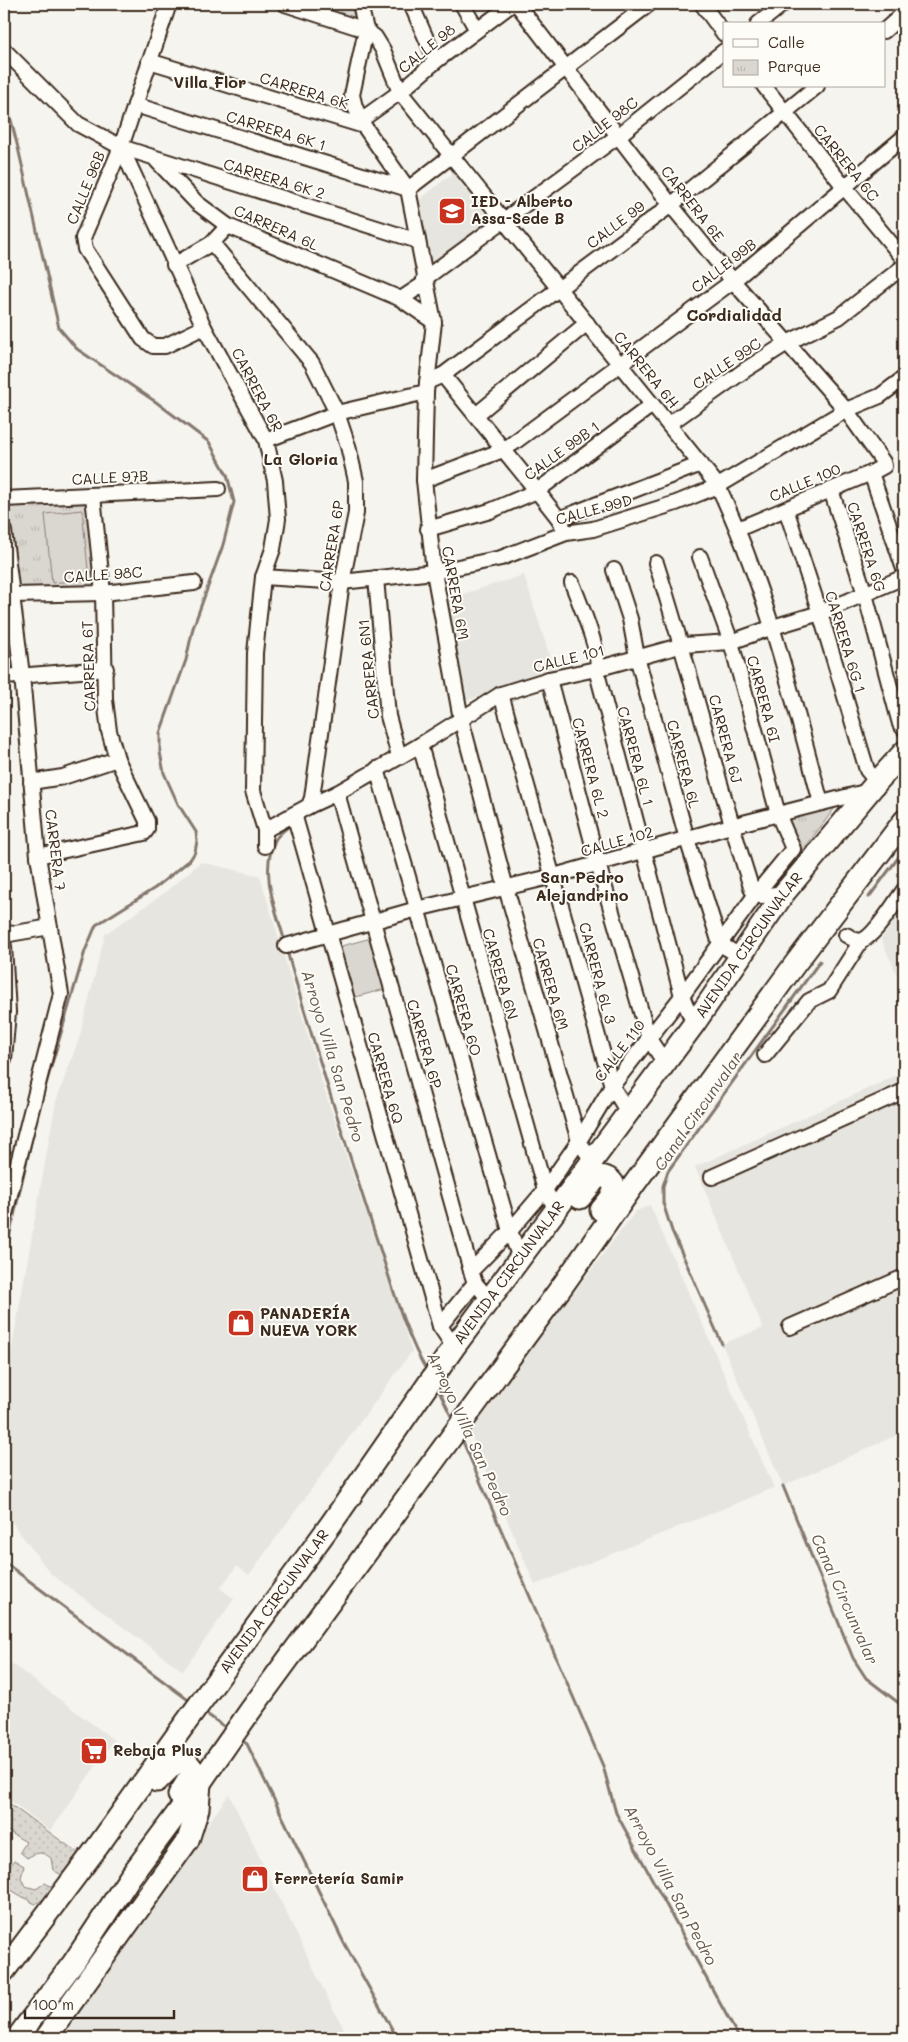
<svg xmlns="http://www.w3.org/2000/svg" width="908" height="2042" font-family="Mali,sans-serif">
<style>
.built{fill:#e7e5df}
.grass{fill:url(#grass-dots);stroke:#8a8077}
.park{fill:url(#park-tufts);stroke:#8a8077}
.pitch{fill:#dad6d0;stroke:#8a8077}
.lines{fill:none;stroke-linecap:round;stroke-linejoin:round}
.stream{stroke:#84786e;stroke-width:3}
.minor-casing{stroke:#3b2a1e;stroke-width:18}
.highway-casing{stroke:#3b2a1e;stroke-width:25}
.minor{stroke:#fdfcf7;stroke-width:14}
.highway{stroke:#fdfcf7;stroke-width:21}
.labels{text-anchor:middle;stroke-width:4;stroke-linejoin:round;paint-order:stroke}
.street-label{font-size:15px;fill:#3b2a1e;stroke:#fdfcf7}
.poi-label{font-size:15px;font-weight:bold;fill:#3b2a1e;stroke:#fdfcf7;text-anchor:start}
.neighbourhood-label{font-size:16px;font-weight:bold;fill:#3b2a1e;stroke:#fdfcf7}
.water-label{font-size:16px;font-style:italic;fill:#65584d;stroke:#fdfcf7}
</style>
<defs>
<pattern id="grass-dots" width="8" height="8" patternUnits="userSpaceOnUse" patternTransform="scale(1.25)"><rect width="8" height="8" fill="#dad6d0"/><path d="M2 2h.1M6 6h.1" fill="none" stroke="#bcb8b2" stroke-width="1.8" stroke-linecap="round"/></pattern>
<pattern id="park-tufts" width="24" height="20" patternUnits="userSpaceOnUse" patternTransform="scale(1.25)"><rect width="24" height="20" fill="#dad6d0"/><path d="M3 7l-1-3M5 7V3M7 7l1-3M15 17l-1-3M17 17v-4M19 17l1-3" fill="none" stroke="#bcb8b2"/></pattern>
</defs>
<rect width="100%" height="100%" fill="#f5f4ee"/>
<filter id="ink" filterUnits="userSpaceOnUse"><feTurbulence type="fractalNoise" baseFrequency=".02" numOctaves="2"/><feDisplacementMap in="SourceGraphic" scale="10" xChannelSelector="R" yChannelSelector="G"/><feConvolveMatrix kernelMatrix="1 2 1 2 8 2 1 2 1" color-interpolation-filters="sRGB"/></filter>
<g filter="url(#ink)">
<!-- built -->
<g class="built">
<path d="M453,173l39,49 -61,47 -13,-68z"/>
<path d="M524,575l30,95 -92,32 -18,-102z"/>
<path d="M201,862l59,14 63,210 89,265 -163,224 -12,-9 -17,22 14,11 -51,72 -132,-97 -47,-62v-120l52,-291 23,-62 26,-105 54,-37z"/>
<path d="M904,908v82l-23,-51z"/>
<path d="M904,1072v360l-121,54 -61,-142 41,-16 -68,-161z"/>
<path d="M650,1205l124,283 -239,97 -66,-155 166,-218z"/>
<path d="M4,1658l110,82 -64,91 -46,-35z"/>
<path d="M229,1794l103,213 17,31h-292z"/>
</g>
<!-- grass -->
<g class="grass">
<path d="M4,1800l77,55 -16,22 -12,-7 -2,-12c-9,-7 -14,-6 -24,0l-7,-6 6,-10 -20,-12 -2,2z"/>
<path d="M14,1860l10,6 -3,12 4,8 11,3 9,-6 9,5 -6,9 -13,7 -31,-18v-15l2,1z"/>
</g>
<!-- park -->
<g class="park">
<path d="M311,4h43l3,15z"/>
<path d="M87,500l7,86 -77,5 -10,-85z"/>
<path d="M841,800l-41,54 -16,-34z"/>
</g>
<!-- pitch -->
<g class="pitch">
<path d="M82,510l7,69 -37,4 -7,-69z"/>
<path d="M371,938l14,51 -33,9 -14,-51z"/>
</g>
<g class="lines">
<!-- stream -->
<g class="stream">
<path d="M4,102l5,10 10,40 40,176 18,21 79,53 53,40 18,33 7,27 -11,43 -30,83 -7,32 -26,73v19l4,21 14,31 18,28 1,9 -2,11 -5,8 -35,28 -59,37 -11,26 -46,157 -35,151"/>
<path d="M869,897l35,-47"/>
<path d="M285,942c-9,-32 -26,-70 -10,-102 4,-7 11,-11 17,-16"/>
<path d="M287,951c27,96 58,191 89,286 14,41 29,98 51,134"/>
<path d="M4,1150l14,4"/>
<path d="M722,1344l-50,-113 -9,-28v-17l5,-15 152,-210"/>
<path d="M436,1385l17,35"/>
<path d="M461,1437l142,329 13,47 123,225"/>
<path d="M783,1486l70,172 13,20 38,29"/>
<path d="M4,1562l187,140"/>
<path d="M204,1712l25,18"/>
<path d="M240,1739l7,5 97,199 53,95"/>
</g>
<!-- minor casing -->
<g class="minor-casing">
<g id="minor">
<path d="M169,4l-48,143 -38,91 2,11 58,90 10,7h12l39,-19"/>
<path d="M285,4l81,26 -14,65 3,12 9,19 44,63 26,133 -8,70 -2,88 10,92 27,147 45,169 73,253 13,20"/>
<path d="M360,4l6,26 9,7 8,13 17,42 318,394c48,101 74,209 103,317"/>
<path d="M411,4l25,57"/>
<path d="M462,4l15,26"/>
<path d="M517,4l154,201 62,76 113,129 37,52 1,4 -13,7 -133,56"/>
<path d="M702,4l22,30"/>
<path d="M758,24l25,-20"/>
<path d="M884,31l20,-18"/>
<path d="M4,50l74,74 43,23 297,94"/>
<path d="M149,61l215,65"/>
<path d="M764,86l81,102 59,71"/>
<path d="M135,105l273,84 241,-185"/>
<path d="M361,120l39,-28 36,-31 76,-57"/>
<path d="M121,147l83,180 62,113 9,41 3,38 -5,30 -10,28 -8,76 -2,138 12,39v16"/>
<path d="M157,161l40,42 31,23 173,73 33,23"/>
<path d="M212,243l100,120 25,50 11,33 8,35v32l-14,69 -30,216 -3,8"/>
<path d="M174,265l38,-22 16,-17"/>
<path d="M424,279l194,-143 106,-85"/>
<path d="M401,299l24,-16"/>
<path d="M443,375l94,116 22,28 7,14"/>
<path d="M427,382l16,-7 228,-170 146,-119"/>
<path d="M476,415l111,-92"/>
<path d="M669,424l76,-54 42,-27 52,-26 65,-51"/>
<path d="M266,440l71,-27 89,-21"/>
<path d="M871,473l33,96"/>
<path d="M424,480l79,-30 9,-6 221,-163 171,-144"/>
<path d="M831,490l34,104 35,130 4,5"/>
<path d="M4,499l214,-10"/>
<path d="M786,509l34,104 47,157 10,12"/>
<path d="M559,519l142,-55"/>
<path d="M428,529l62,-18 47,-20 115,-86"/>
<path d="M4,531l18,144 16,181 23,138 -57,224"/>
<path d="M656,563c35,108 61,219 96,327l9,6 23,-3"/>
<path d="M614,570l16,49 7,38 50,182 33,105 20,12"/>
<path d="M263,577l79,5 92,-10 67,-14 65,-25 27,-4 83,-26 42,-17 128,-76 34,-14 24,-18"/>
<path d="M376,578l12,138 11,40"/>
<path d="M572,583c6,16 31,74 24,86l86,327 12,28"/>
<path d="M13,595l90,-2 91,-10"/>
<path d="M4,677l102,-8"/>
<path d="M549,679l49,185 51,175 16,24"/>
<path d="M501,694l111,392 16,27"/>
<path d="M420,745l125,445 11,19"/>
<path d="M377,769l133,462 10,27"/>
<path d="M31,782l32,-5 54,-18"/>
<path d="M337,793l134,478 4,12 14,16"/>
<path d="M294,814l146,512 14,21"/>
<path d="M265,830l44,-24 28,-13 83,-48 81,-51 48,-15 47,-10 87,-24 48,-3 42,-15 47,-14 84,-36"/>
<path d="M38,856l106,-23 3,-4v-8l-30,-62 -8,-28 -4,-31 -2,-107 -10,-97"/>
<path d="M4,935l46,-8"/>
<path d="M846,935c4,2 9,6 14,6 13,-2 36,-40 44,-51"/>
<path d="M4,946l4,66 -4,47"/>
<path d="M286,946l131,-37 137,-33 177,-50 138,-35"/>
<path d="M765,1055l44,-54 20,-10 32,-50"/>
<path d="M712,1177l192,-86"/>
<path d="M471,1271l39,-40 35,-41 34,-49 33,-55 70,-90 74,-102 37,-45 -15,-35 -47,-172 -31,-85"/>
<path d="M440,1326l35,-43"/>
<path d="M790,1327l114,-50"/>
</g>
</g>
<!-- highway casing -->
<g class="highway-casing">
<g id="highway">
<path d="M580,1198l17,-21c9,-2 21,5 16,16 -2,6 -8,12 -12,17"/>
<path d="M157,1781l21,-21 10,3 4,5 -2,9 -11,18"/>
<path id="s1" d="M4,1971l94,-125 81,-114 152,-208 123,-177 240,-323 90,-131 93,-111 27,-30"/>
<path d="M17,2038l57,-76 56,-85 70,-94 50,-72 313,-426 72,-102 160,-219 109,-143"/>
<path d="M46,2038l142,-198 10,-31 2,-26"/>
</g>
</g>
<!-- minor -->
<use href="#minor" class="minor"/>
<!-- highway -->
<use href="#highway" class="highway"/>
</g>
</g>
<!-- icons -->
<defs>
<g id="school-square" transform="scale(1.4375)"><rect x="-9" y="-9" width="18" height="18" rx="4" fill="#c8321e" stroke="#fdfcf7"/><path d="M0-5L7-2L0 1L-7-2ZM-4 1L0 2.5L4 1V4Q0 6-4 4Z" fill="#fff"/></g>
<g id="shop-square" transform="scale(1.4375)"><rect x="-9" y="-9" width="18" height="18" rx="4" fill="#c8321e" stroke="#fdfcf7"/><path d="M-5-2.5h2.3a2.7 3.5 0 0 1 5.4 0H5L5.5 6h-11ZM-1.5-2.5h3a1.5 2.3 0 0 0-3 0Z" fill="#fff"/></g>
<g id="supermarket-square" transform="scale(1.4375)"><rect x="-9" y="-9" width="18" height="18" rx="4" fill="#c8321e" stroke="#fdfcf7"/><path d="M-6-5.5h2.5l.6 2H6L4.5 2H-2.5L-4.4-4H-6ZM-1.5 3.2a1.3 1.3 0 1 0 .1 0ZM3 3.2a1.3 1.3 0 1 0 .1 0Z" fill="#fff"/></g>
</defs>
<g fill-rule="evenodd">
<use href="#school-square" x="452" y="211"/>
<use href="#shop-square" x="241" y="1323"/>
<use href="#supermarket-square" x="94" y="1751"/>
<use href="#shop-square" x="255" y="1879"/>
</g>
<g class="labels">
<!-- street labels -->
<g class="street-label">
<text transform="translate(427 49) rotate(-39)" y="5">CALLE 98</text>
<text transform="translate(304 91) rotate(17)" y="5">CARRERA 6K</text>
<text transform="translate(605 125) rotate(-38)" y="5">CALLE 98C</text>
<text transform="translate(276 131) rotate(17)" y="5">CARRERA 6K 1</text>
<text transform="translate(846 163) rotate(51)" y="5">CARRERA 6C</text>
<text transform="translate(274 179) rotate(17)" y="5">CARRERA 6K 2</text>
<text transform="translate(86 188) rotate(-68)" y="5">CALLE 96B</text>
<text transform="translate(692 204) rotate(52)" y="5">CARRERA 6E</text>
<text transform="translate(616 225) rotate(-37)" y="5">CALLE 99</text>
<text transform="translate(276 228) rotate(24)" y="5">CARRERA 6L</text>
<text transform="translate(724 266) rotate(-38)" y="5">CALLE 99B</text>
<text transform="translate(727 364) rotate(-34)" y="5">CALLE 99C</text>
<text transform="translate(646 370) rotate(51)" y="5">CARRERA 6H</text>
<text transform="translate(257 390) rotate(62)" y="5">CARRERA 6R</text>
<text transform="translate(562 451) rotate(-36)" y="5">CALLE 99B 1</text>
<text transform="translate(110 478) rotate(-3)" y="5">CALLE 97B</text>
<text transform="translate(805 483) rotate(-23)" y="5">CALLE 100</text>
<text transform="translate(594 510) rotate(-15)" y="5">CALLE 99D</text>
<text transform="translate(332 546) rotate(-81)" y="5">CARRERA 6P</text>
<text transform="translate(866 547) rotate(72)" y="5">CARRERA 6G</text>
<text transform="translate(103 575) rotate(-4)" y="5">CALLE 98C</text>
<text transform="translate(455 593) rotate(80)" y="5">CARRERA 6M</text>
<text transform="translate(845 642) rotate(73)" y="5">CARRERA 6G 1</text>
<text transform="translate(569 659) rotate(-14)" y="5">CALLE 101</text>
<text transform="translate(89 666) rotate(-92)" y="5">CARRERA 6T</text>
<text transform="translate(369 669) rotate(-96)" y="5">CARRERA 6N1</text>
<text transform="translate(763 699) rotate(75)" y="5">CARRERA 6I</text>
<text transform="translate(725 739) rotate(75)" y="5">CARRERA 6J</text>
<text transform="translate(635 756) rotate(75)" y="5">CARRERA 6L 1</text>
<text transform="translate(683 764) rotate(75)" y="5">CARRERA 6L</text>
<text transform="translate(590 768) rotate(75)" y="5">CARRERA 6L 2</text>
<text transform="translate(617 842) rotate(-16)" y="5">CALLE 102</text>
<text transform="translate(55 850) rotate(83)" y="5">CARRERA 7</text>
<text dy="5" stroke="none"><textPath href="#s1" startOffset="1268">AVENIDA CIRCUNVALAR</textPath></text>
<text transform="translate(597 973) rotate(75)" y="5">CARRERA 6L 3</text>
<text transform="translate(500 974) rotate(74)" y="5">CARRERA 6N</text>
<text transform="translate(550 984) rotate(74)" y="5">CARRERA 6M</text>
<text transform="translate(463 1010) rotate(74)" y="5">CARRERA 6O</text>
<text transform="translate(424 1044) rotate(74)" y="5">CARRERA 6P</text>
<text transform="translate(620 1051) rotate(-53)" y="5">CALLE 110</text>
<text transform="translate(385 1078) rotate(74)" y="5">CARRERA 6Q</text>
<text dy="5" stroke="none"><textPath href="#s1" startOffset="862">AVENIDA CIRCUNVALAR</textPath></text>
<text dy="5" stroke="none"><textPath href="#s1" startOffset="458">AVENIDA CIRCUNVALAR</textPath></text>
</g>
<!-- poi labels -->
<g class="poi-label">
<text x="471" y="207">IED - Alberto<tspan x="471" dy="17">Assa-Sede B</tspan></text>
<text x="260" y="1319">PANADERÍA<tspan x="260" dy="17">NUEVA YORK</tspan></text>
<text x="113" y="1756">Rebaja Plus</text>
<text x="274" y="1884">Ferretería Samir</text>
</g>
<!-- neighbourhood labels -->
<g class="neighbourhood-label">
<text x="210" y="88">Villa Flor</text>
<text x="734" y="321">Cordialidad</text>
<text x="301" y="465">La Gloria</text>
<text x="582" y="883">San Pedro<tspan x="582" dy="18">Alejandrino</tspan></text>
</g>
<!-- water labels -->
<g class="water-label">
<text transform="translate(333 1056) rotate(73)" y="6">Arroyo Villa San Pedro</text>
<text transform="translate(698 1111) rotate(-55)" y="6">Canal Circunvalar</text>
<text transform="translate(470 1434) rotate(65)" y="6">Arroyo Villa San Pedro</text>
<text transform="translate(845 1599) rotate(66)" y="6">Canal Circunvalar</text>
<text transform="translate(671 1885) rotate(62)" y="6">Arroyo Villa San Pedro</text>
</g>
</g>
<!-- margin -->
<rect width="908" height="2042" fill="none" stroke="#fdfcf7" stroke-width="20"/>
<rect x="10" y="10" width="888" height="2022" fill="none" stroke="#3b2a1e" stroke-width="2" filter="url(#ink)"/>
<!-- legend -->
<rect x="723" y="22" width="162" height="65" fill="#fdfcf7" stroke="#afa8a0"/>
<rect x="733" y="39" width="25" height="8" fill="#fdfcf7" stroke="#afa8a0"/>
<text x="768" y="48" font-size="15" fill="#3b2a1e">Calle</text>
<rect x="733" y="60" width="25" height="15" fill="url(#park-tufts)" stroke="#afa8a0"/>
<text x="768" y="72" font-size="15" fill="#3b2a1e">Parque</text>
<!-- scale -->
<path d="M25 2010v8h149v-8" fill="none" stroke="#3b2a1e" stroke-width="2.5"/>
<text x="32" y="2010" font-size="15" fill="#3b2a1e" stroke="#fdfcf7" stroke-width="4" paint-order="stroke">100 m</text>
</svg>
